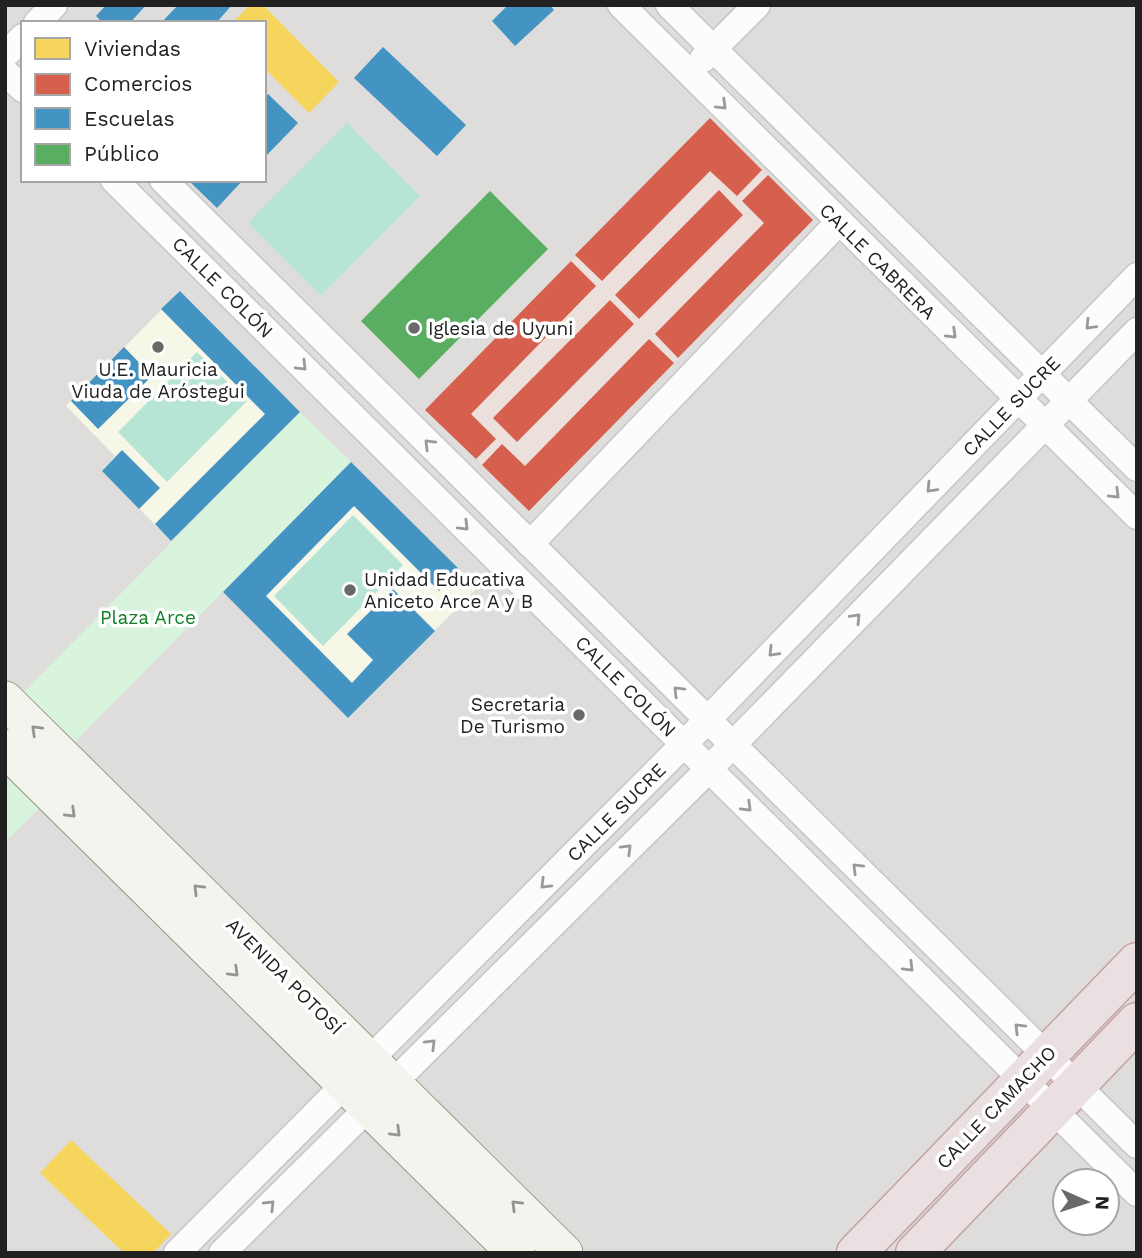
<svg xmlns="http://www.w3.org/2000/svg" width="1142" height="1258" font-family="'Work Sans',sans-serif">
<style>
.residential{fill:#dedddb;fill-rule:evenodd}
.commercial{fill:#ece0dc}
.education{fill:#f6f7e6}
.park{fill:#d9f4dc}
.pitch{fill:#b6e5d6}
.homes{fill:#f6d55c}
.shops{fill:#d6604d}
.schools{fill:#4393c3}
.public{fill:#5aae61}
.lines{fill:none;stroke-linecap:round;stroke-linejoin:round}
.street-casing{stroke:#c6c6c4;stroke-width:29}
.secondary-casing{stroke:#959982;stroke-width:39}
.highway-casing{stroke:#c4a2a7;stroke-width:41}
.street{stroke:#fdfcfc;stroke-width:26}
.secondary{stroke:#f3f4ed;stroke-width:37}
.highway{stroke:#ebe0e1;stroke-width:38}
.oneway{stroke:#9a9999}
.oneway2{stroke:#949591}
.poi-dot{fill:#696967;stroke:#fff;stroke-width:2.5}
.labels{text-anchor:middle;stroke-width:7;stroke-linejoin:round;paint-order:stroke}
.street-label{font-size:19px;fill:#212121;stroke:#fff}
.poi-label{font-size:19px;fill:#212121;stroke:#fff;text-anchor:start}
.park-label{font-size:19px;fill:#0e7f25;stroke:#fff}
</style>
<rect width="100%" height="100%" fill="#efeeea"/>
<!-- residential -->
<path class="residential" d="M5,5h1132v1248h-1132zM23,23h241v157h-241zM1065,1181h42v42h-42z"/>
<!-- commercial -->
<path class="commercial" d="M710,118l103,102 -284,291 -103,-101z"/>
<!-- education -->
<g class="education">
<path d="M180,291l120,121 -129,129 -69,-70 13,-15 -49,-50z"/>
<path d="M351,462l126,126 -129,130 -125,-126z"/>
</g>
<!-- park -->
<g class="park">
<path d="M300,412l51,50 -289,293 -52,-49z"/>
<path d="M5,747l35,61 -35,34z"/>
</g>
<!-- pitch -->
<g class="pitch">
<path d="M347,123l73,73 -99,100 -73,-73z"/>
<path d="M197,352l50,49 -80,81 -49,-50z"/>
<path d="M353,515l50,50 -80,81 -49,-50z"/>
</g>
<!-- homes -->
<g class="homes">
<path d="M250,5h13l76,77 -30,31 -45,-45v-45h-32z"/>
<path d="M71,1140l100,94 -18,19h-29l-84,-80z"/>
</g>
<!-- shops -->
<g class="shops">
<path d="M710,118l52,52 -25,26 -27,-25 -108,110 -27,-26z"/>
<path d="M768,175l45,45 -135,138 -23,-24 109,-111 -22,-22z"/>
<path d="M719,190l24,25 -104,104 -24,-24z"/>
<path d="M571,261l25,25 -125,128 25,25 -20,20 -51,-49z"/>
<path d="M610,300l24,24 -117,118 -24,-24z"/>
<path d="M649,339l25,24 -145,148 -47,-46 20,-21 23,22z"/>
</g>
<!-- schools -->
<g class="schools">
<path d="M106,5h40l-16,18h-27l-7,-7z"/>
<path d="M178,5h54l-16,18h-55z"/>
<path d="M508,5h42l4,5 -39,36 -23,-25z"/>
<path d="M383,47l83,78 -29,31 -83,-78z"/>
<path d="M268,94l30,29 -34,35v-60z"/>
<path d="M188,180h55l-26,28z"/>
<path d="M180,291l120,121 -129,129 -16,-17 110,-110 -104,-105z"/>
<path d="M124,347l28,29 -54,53 -27,-28z"/>
<path d="M122,450l38,38 -21,21 -37,-38z"/>
<path d="M351,462l109,108 -21,21 -85,-85 -88,90 86,87 21,-23 -26,-26 46,-45 42,42 -87,87 -125,-126z"/>
</g>
<!-- public -->
<path class="public" d="M490,191l58,58 -129,130 -58,-58z"/>
<g class="lines">
<!-- street casing -->
<g class="street-casing">
<g id="street">
<path d="M621,5l516,511"/>
<path d="M669,5l468,463"/>
<path d="M37,23l17,-18"/>
<path d="M5,55l18,-18"/>
<path d="M703,59l54,-54"/>
<path d="M5,72l18,17"/>
<path d="M114,180l1023,1013"/>
<path d="M163,180l974,965"/>
<path d="M530,544l308,-321"/>
<path d="M177,1253l507,-509 453,-468"/>
<path d="M222,1253l487,-484 428,-438"/>
</g>
</g>
<!-- secondary casing -->
<g class="secondary-casing">
<g id="secondary">
<path d="M5,700l559,553"/>
<path d="M5,748l511,505"/>
</g>
</g>
<!-- highway casing -->
<g class="highway-casing">
<g id="highway">
<path d="M856,1253l281,-291"/>
<path d="M915,1253l222,-231"/>
</g>
</g>
<!-- street -->
<use href="#street" class="street"/>
<!-- secondary -->
<use href="#secondary" class="secondary"/>
<!-- highway -->
<use href="#highway" class="highway"/>
</g>
<!-- one-way arrows -->
<defs><path id="oneway-chevron" d="M-2-3.5L2.5 0L-2 3.5" fill="none" stroke-width="1.6" stroke-linecap="round" stroke-linejoin="round" transform="scale(1.75)"/></defs>
<g class="oneway">
<use href="#oneway-chevron" transform="translate(722 105) rotate(44)"/>
<use href="#oneway-chevron" transform="translate(1090 325) rotate(134)"/>
<use href="#oneway-chevron" transform="translate(952 334) rotate(44)"/>
<use href="#oneway-chevron" transform="translate(302 366) rotate(45)"/>
<use href="#oneway-chevron" transform="translate(429 444) rotate(-135)"/>
<use href="#oneway-chevron" transform="translate(931 488) rotate(134)"/>
<use href="#oneway-chevron" transform="translate(1115 494) rotate(45)"/>
<use href="#oneway-chevron" transform="translate(464 526) rotate(45)"/>
<use href="#oneway-chevron" transform="translate(856 618) rotate(-46)"/>
<use href="#oneway-chevron" transform="translate(773 652) rotate(134)"/>
<use href="#oneway-chevron" transform="translate(678 691) rotate(-135)"/>
<use href="#oneway-chevron" transform="translate(747 807) rotate(45)"/>
<use href="#oneway-chevron" transform="translate(627 849) rotate(-45)"/>
<use href="#oneway-chevron" transform="translate(857 868) rotate(-135)"/>
<use href="#oneway-chevron" transform="translate(545 884) rotate(135)"/>
<use href="#oneway-chevron" transform="translate(909 967) rotate(45)"/>
<use href="#oneway-chevron" transform="translate(1019 1028) rotate(-135)"/>
<use href="#oneway-chevron" transform="translate(431 1044) rotate(-45)"/>
<use href="#oneway-chevron" transform="translate(270 1205) rotate(-45)"/>
</g>
<g class="oneway2">
<use href="#oneway-chevron" transform="translate(36 730) rotate(-136)"/>
<use href="#oneway-chevron" transform="translate(71 813) rotate(44)"/>
<use href="#oneway-chevron" transform="translate(198 889) rotate(-135)"/>
<use href="#oneway-chevron" transform="translate(234 972) rotate(44)"/>
<use href="#oneway-chevron" transform="translate(396 1132) rotate(45)"/>
<use href="#oneway-chevron" transform="translate(516 1205) rotate(-135)"/>
</g>
<!-- markers -->
<g class="poi-dot">
<circle cx="414" cy="328" r="7"/>
<circle cx="158" cy="347" r="7"/>
<circle cx="350" cy="590" r="7"/>
<circle cx="579" cy="715" r="7"/>
</g>
<g class="labels">
<!-- street labels -->
<g class="street-label">
<text transform="translate(878 261) rotate(45)" y="7">CALLE CABRERA</text>
<text transform="translate(223 287) rotate(45)" y="7">CALLE COLÓN</text>
<text transform="translate(1011 406) rotate(-46)" y="7">CALLE SUCRE</text>
<text transform="translate(626 686) rotate(45)" y="7">CALLE COLÓN</text>
<text transform="translate(616 812) rotate(-45)" y="7">CALLE SUCRE</text>
<text transform="translate(285 976) rotate(45)" y="7">AVENIDA POTOSÍ</text>
<text transform="translate(996 1107) rotate(-46)" y="7">CALLE CAMACHO</text>
</g>
<!-- poi labels -->
<g class="poi-label">
<text x="428" y="335">Iglesia de Uyuni</text>
<text x="158" y="376" text-anchor="middle">U.E. Mauricia<tspan x="158" dy="22">Viuda de Aróstegui</tspan></text>
<text x="364" y="586">Unidad Educativa<tspan x="364" dy="22">Aniceto Arce A y B</tspan></text>
<text x="565" y="711" text-anchor="end">Secretaria<tspan x="565" dy="22">De Turismo</tspan></text>
</g>
<!-- park labels -->
<g class="park-label">
<text x="148" y="624">Plaza Arce</text>
</g>
</g>
<!-- border -->
<rect width="1142" height="1258" fill="none" stroke="#212121" stroke-width="14"/>
<!-- legend -->
<rect x="21" y="21" width="245" height="161" fill="#ffffff" stroke="#a6a6a6" stroke-width="2"/>
<rect x="35" y="38" width="35" height="21" fill="#f6d55c" stroke="#a6a6a6" stroke-width="2"/>
<text x="84" y="56" font-size="21" fill="#212121">Viviendas</text>
<rect x="35" y="74" width="35" height="21" fill="#d6604d" stroke="#a6a6a6" stroke-width="2"/>
<text x="84" y="91" font-size="21" fill="#212121">Comercios</text>
<rect x="35" y="108" width="35" height="21" fill="#4393c3" stroke="#a6a6a6" stroke-width="2"/>
<text x="84" y="126" font-size="21" fill="#212121">Escuelas</text>
<rect x="35" y="144" width="35" height="21" fill="#5aae61" stroke="#a6a6a6" stroke-width="2"/>
<text x="84" y="161" font-size="21" fill="#212121">Público</text>
<!-- north arrow -->
<g transform="translate(1086 1202) rotate(93)"><circle r="33" fill="#ffffff" stroke="#a6a6a6" stroke-width="2"/>
<path d="M0-5L12 26L0 18L-12 26Z" fill="#696967"/>
<text y="-10" font-size="19" font-weight="bold" text-anchor="middle" fill="#212121">N</text>
</g>
</svg>
